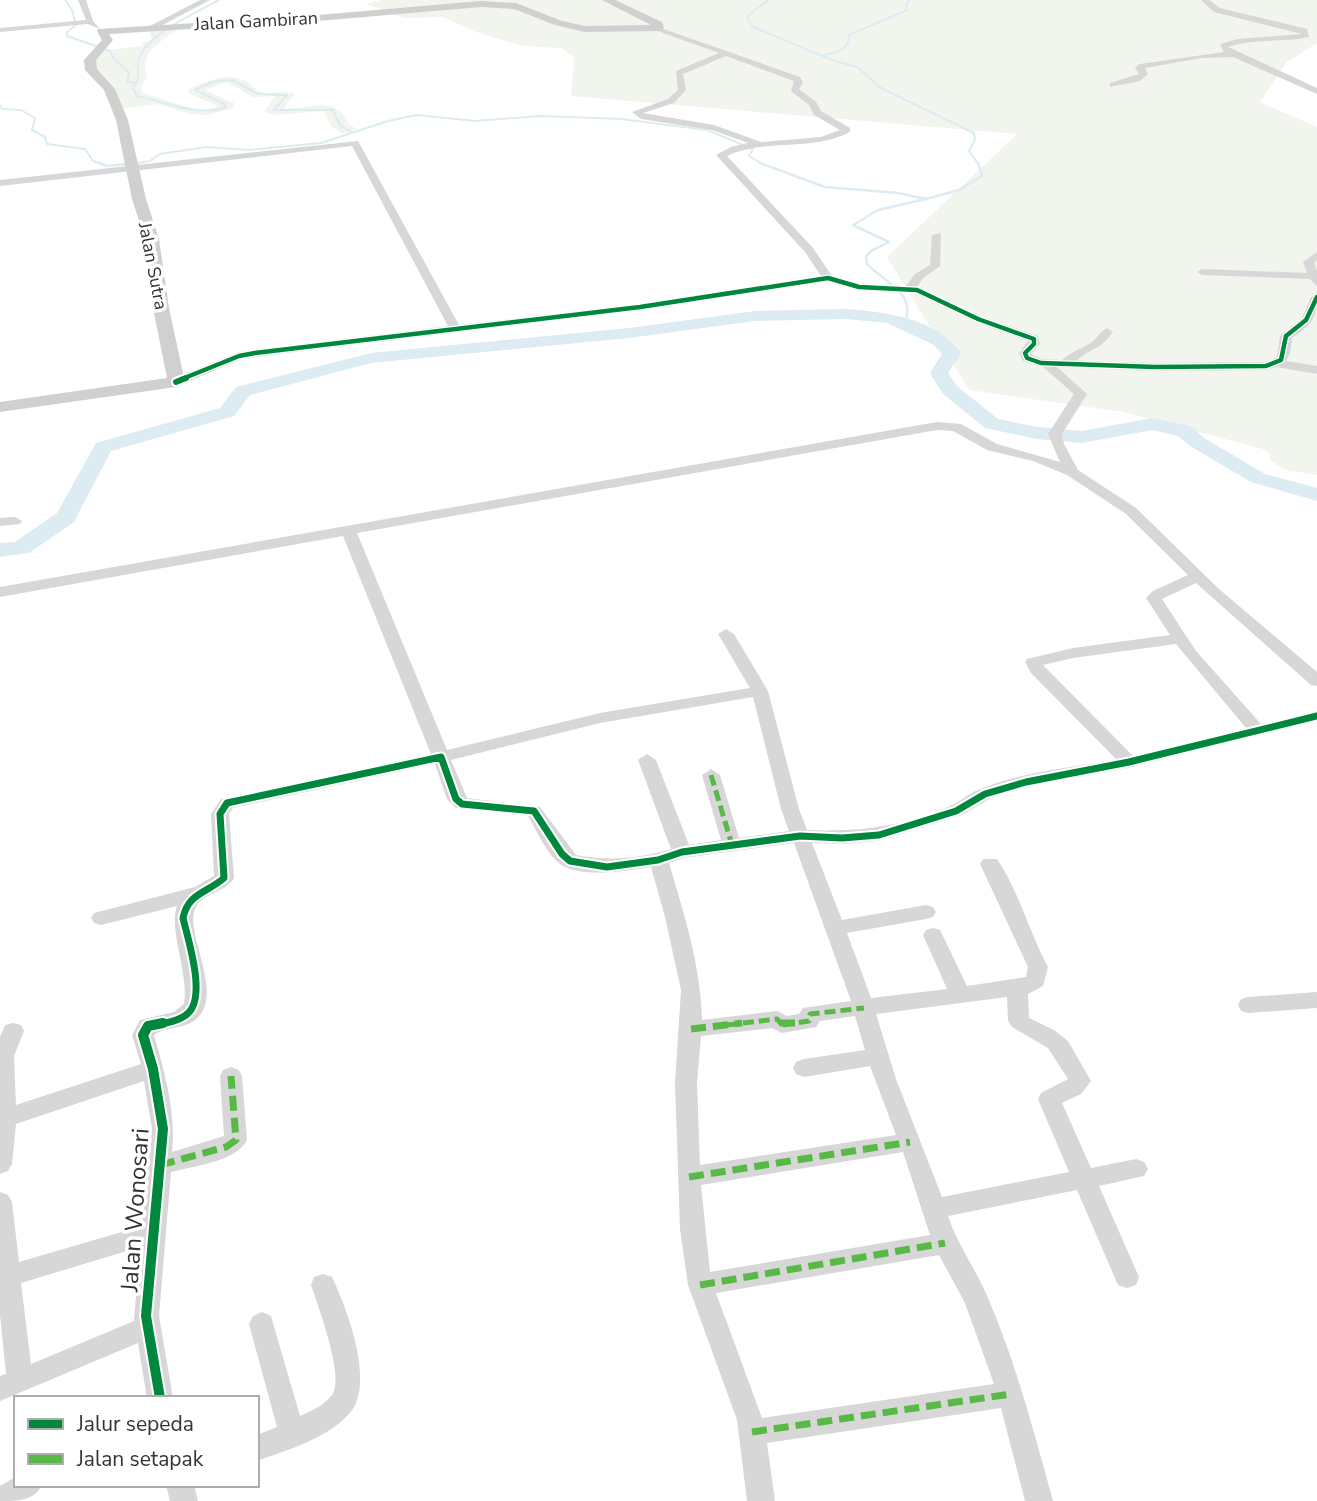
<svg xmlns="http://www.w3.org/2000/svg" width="1317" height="1501" font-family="'Nunito Sans',sans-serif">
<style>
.green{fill:#f1f5ed}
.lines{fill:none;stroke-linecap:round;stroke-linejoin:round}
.stream-far1{stroke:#ddebf3;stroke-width:2}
.stream{stroke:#ddebf3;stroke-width:2.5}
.river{fill:#ddebf3;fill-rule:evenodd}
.street{fill:#d7d7d7;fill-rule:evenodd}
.secondary{fill:#d0d0d0;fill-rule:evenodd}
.quiet-far1{stroke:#58b947;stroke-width:5;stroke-dasharray:11 5;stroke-linecap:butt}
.quiet{stroke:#58b947;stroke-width:7;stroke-dasharray:15 7;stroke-linecap:butt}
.cycleway-far3-casing{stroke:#fff;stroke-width:7}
.cycleway-far2-casing{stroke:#fff;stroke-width:10}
.cycleway-far1-casing{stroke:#fff;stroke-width:11}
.cycleway-casing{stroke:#fff;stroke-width:14}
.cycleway-far3{stroke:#00873e;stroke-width:4.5}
.cycleway-far2{stroke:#00873e;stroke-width:6}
.cycleway-far1{stroke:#00873e;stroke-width:7}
.cycleway{stroke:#00873e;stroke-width:10}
.labels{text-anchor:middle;stroke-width:7;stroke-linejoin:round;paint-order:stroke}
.far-street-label{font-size:18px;fill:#333;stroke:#fff}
.near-street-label{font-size:24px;fill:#333;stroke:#fff}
</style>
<rect width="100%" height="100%" fill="#fff"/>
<!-- green -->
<g class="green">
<path d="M382,0h935v43l-30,19 -27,40 57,25v348l-31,-5 -15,-9 -2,-8 -6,-4 -140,-37 -154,-22 -82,-133 130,-123 -446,-38 3,-35 -2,-6 -11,-7 -38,-2 -47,-14 -33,-15 -39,1 -37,-14z"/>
<path d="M178,29c-17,13 -40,23 -31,49l-7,10 4,6c23,4 51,22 73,13v-2l-26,-10 -4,-5c17,-8 42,-20 60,-8 6,3 8,8 14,10 11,3 22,-2 34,2l-12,15c24,0 55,-15 65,15l9,5 -14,5 -12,-8 -7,-15 -47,4 -13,-3 11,-16 -22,1 -26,-15 -22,8 29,13v5l-27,7 -18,-1 -30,-10 -38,5 -27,-39 3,-15 4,-4 41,-5v-3l10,-3 -3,-9z"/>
</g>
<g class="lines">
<!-- stream-far1 -->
<g class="stream-far1">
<path d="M65,0l7,10 4,15 -9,7v4l43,15 4,8 15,13 -2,10 9,1"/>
<path d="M219,0c-22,12 -64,31 -77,52 -9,14 2,21 -9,36l4,8c30,6 57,20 88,12v-4l-30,-14 17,-8 20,-2 26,14 29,1 -13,15h59l7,15 11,7"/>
<path d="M768,0l-21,17 6,10 79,33 25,7 24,21 93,45 1,6 -6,12 10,14"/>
<path d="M825,55c13,-4 24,-4 24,-20l58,-25 -1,-6 4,-4"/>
<path d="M0,105l2,4 19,1 14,8 -3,12 13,7 2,7 38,5 8,12 11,4"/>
<path d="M125,165l25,-4 10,-7 47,-7 42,3 72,-7 67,-22 29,-6 58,6 65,-5 81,3 86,11 46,19 -4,7 15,9"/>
</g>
<!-- stream -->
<g class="stream">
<path d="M100,163l7,3 29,-3"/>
<path d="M760,163l65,24 73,6 28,6 -48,11 -25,15 36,17 -18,9 -5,6 1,7c18,19 51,29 37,60"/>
<path d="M926,199l33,-9 23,-14 -4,-13"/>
</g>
<!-- river -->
<path class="river" d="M846,309c40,3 90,9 115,44l-13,20 9,13 41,33 39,8 45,4 70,-13 33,7 7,2 12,11 61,36 52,14v13l-66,-19 -61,-36 -12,-10 -26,-6 -70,13 -45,-4 -52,-11 -42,-34 -13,-21 12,-19 -8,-9 -47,-22 -41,-4 -91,2 -126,17 -258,25 -121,32 -16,21 -123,35 -37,71 -45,31 -29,4v-14l15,-1 42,-29 39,-70 124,-35 16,-21 135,-34 258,-25 126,-17z"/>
<!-- street -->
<g class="street">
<path d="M78,0h8l7,21 7,8 -12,-5 -88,8v-4l86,-8z"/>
<path d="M200,0h10l-53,28 -7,-2z"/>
<path d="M1201,0h8l11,8 87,21 2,8c-27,6 -55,1 -81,10l89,41v6l-84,-37 -31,1 -57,10 3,6 -8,7 -30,6v-4l29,-9 -4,-6 5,-4 84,-12 -4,-8 18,-5 64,-5 -88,-22z"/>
<path d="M655,26l145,51 3,6 -4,6 17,13 5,9 29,17v4c-38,20 -84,6 -123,24l86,92 19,28 28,8 46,2 9,-12 15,-9 2,-30 9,-2 -1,33 -17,12 -6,9 65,30 56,19 2,8 -9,10 11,5 20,1c9,-8 17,-10 27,-16 7,-3 10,-12 18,-16l6,4c-15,20 -21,15 -37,29l79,2 114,-1 8,-5 3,-21 22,-18 9,-21 6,-3c0,24 -4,30 -25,44l-2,15 -4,8 31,5v8l-41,-7 -10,3 -111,1 -98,-4 30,27 -25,40 2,10 14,26 58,38 83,81 98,83v14l-6,-1 -115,-102 -34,16 34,52 65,73 56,-13v10l-188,47 -101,19 -37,11 -29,17 -83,26 -37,3 -30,-1 30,77 84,-15 7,2 3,5 -3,5 -7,2 -79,14 24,65 76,-9 -24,-54 3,-5 7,-2 7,2 27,56 59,-9 2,-10 -48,-103 3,-5h14c22,32 32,73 51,108l-5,19 -15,8 1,24 25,12 14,11 23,40 -10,13 -19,9 29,65 45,-9 8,3 4,7 -4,7 -45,10 40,91 -3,8 -9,3 -9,-3 -41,-95 -129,26c10,30 28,53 40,82 28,65 46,134 65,203h-28l-24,-93 -234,35 8,58h-28l-10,-81 -49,-135 -8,-56 -5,-146 6,-93 -16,-73 -14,-50c-25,4 -64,11 -88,-1 -15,-9 -26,-35 -35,-50l-72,-8 -9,-9 -12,-35 -202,44 -4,6 5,64c-9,15 -31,15 -38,29 -14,25 32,89 -2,114 -12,8 -30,6 -40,14 11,38 22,77 18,117l52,-16 -4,-60 3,-6 8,-3 8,3 3,6 5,64c-11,22 -54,26 -76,32l-12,144 14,82h-26l-9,-55 -138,58v-25l6,-2 -6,-59v-123l8,3 4,7 7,60 123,-36 10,-97 -8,-48 -128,43 -4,40 -4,7 -8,3v-137l5,-12 8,-2 8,2 3,6 -10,25 2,49 125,-41 -9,-29 8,-15 34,-8 10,-8c5,-31 -16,-75 -7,-98l-76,19 -7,-2 -3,-5 3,-5 101,-26 19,-11 -3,-62 10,-15 210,-45 -88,-218 -343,61v-10l937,-165 24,2 36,20 63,18 -12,-28 26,-40 -31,-27 -20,-6 -4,-8 9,-12 -54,-20 -59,-28 -56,-3 -31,-9 -188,29 -385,47 -13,2 -62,26h-8v-6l67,-27 209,-26 -96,-180 -352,40v-6l358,-39 101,184 181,-21 181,-28 -16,-24 -89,-97 15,-8 17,-4 -36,-13 -71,-11 -9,-7 36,-13 10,-9 -2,-19 43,-18 -64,-23zM726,56l68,25 -3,10 18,14 5,10 26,15 -19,7 -60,5 -47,-17 -71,-12 31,-10 12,-13 -3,-16zM937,430l16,1 34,19 46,11 34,14 59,39 62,61 -35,16 -7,7 24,37 -97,13 -46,11 -2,3 6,11 85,86c-45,9 -96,13 -138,31 -10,4 -18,12 -28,16 -45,21 -94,26 -143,24l-8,-21 -31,-118 -34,-57 -8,-5 -8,5 32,54 -150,25 -153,37 -90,-217zM1176,644l70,84 -113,28 -90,-91 30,-7zM753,697l28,112 8,22 -50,7 -19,-63 -9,-6 -9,6 19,65 -32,5 -33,-85 -9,-6 -9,6 33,89c-32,10 -63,12 -95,6l-36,-48 -73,-9 -16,-38 149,-37zM794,843l57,158 -48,7 -4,6 -12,2 -10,-5 -75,9c-1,-54 -18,-106 -33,-157l15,-5zM1007,997l1,24 4,6 36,21 20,31 -27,14 -3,6 31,73 -127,25 -46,-118 -20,-65zM855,1016l10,34 -61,9 -8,3 -3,6 3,6 8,3 66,-11 26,69 -196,30 -3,-82 4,-47 71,-8 10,5 34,-6 4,-6zM903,1152l27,83 -220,37 -9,-87zM140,1247l-6,74 -103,43 -10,-81zM939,1255l26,48 29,81 -232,34 -46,-125z"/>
<path d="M1317,252v8l-3,3 3,7v16l-7,-7 -108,-4 -5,-3 5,-3 105,4 -4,-11z"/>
<path d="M15,517l7,4 -2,3 -20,2v-8z"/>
<path d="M1317,992v16l-69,5 -7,-2 -3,-6 3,-6 7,-2z"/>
<path d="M323,1274l9,3c15,32 45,109 16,138 -22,24 -61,35 -91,46v-26l20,-8 -28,-103 4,-8 9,-4 9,4 29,100c11,-5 25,-11 32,-21 13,-18 -14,-89 -21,-110l3,-8z"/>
<path d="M16,1477v8h26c-8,16 -24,16 -42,16v-15z"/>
<path d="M166,1485h28l4,16h-28z"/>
</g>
<!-- secondary -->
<path class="secondary" d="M602,0h13l47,22 2,6 -5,3 -74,1 -30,-7 -41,-16 -33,-2 -175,15 -197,12 4,6 -17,20 1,9 18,20 13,31 18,79 13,40 10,69 16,74 -9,5 -176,25v-10l167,-24 -14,-70 -8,-69 -13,-40 -16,-79 -12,-30 -19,-20 -1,-10 18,-20 -5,-9 1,-2 208,-13 175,-15 35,2 46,18 23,5 66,-1z"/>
<!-- quiet-far1 -->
<g class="quiet-far1">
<path d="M711,775l21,70"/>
<path d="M727,1025l50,-6 5,6"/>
<path d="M783,1025l26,-4 1,-7 54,-6"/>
</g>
<!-- quiet -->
<g class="quiet">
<path d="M780,1023h15"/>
<path d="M691,1029l51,-6"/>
<path d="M160,1165l66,-18 10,-7 -5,-64"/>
<path d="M689,1177l221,-35"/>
<path d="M700,1285l245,-42"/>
<path d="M752,1432l259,-38"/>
</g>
<!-- cycleway-far3 casing -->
<g class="cycleway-far3-casing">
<path id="cycleway-far3" d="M182,379l57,-23 16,-3 385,-46 188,-29 31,9 58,3 61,29 56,20v5l-9,9 2,5 14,5 114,4 111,-1 15,-6 5,-24 20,-16 11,-23"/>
</g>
<!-- cycleway-far2 casing -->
<g class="cycleway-far2-casing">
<path id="cycleway-far2" d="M176,382l10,-4"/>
</g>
<!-- cycleway-far1 casing -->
<g class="cycleway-far1-casing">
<path id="cycleway-far1" d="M154,1025c10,-2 23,-3 32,-10 22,-15 2,-75 -3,-97 5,-25 24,-25 41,-40l-4,-64 7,-11 214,-46 15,42 6,5 72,7 28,43 8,7 37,6 51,-7 24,-8 118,-16 42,2 37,-3 77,-24 29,-17 41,-12 103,-20 188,-46"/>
</g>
<!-- cycleway casing -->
<g class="cycleway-casing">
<path id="cycleway" d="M160,1398l-14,-82 17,-187 -10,-60 -10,-34 5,-9 15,-3"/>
</g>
<!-- cycleway-far3 -->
<use href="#cycleway-far3" class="cycleway-far3"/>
<!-- cycleway-far2 -->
<use href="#cycleway-far2" class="cycleway-far2"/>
<!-- cycleway-far1 -->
<use href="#cycleway-far1" class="cycleway-far1"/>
<!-- cycleway -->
<use href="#cycleway" class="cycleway"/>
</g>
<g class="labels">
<!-- far-street labels -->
<g class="far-street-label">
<text transform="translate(256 21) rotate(-3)" y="6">Jalan Gambiran</text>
<text transform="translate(153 266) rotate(79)" y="6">Jalan Sutra</text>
</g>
<!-- near-street labels -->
<g class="near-street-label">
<text transform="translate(135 1210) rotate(-86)" y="8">Jalan Wonosari</text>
</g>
</g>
<!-- legend -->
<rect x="14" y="1396" width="245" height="91" fill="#ffffff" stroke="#adadad" stroke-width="2"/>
<rect x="28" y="1419" width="35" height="10" fill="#00873e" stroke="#adadad" stroke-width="2"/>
<text x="77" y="1431" font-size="21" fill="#333333">Jalur sepeda</text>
<rect x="28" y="1454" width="35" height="10" fill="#58b947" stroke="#adadad" stroke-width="2"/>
<text x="77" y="1466" font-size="21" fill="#333333">Jalan setapak</text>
</svg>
